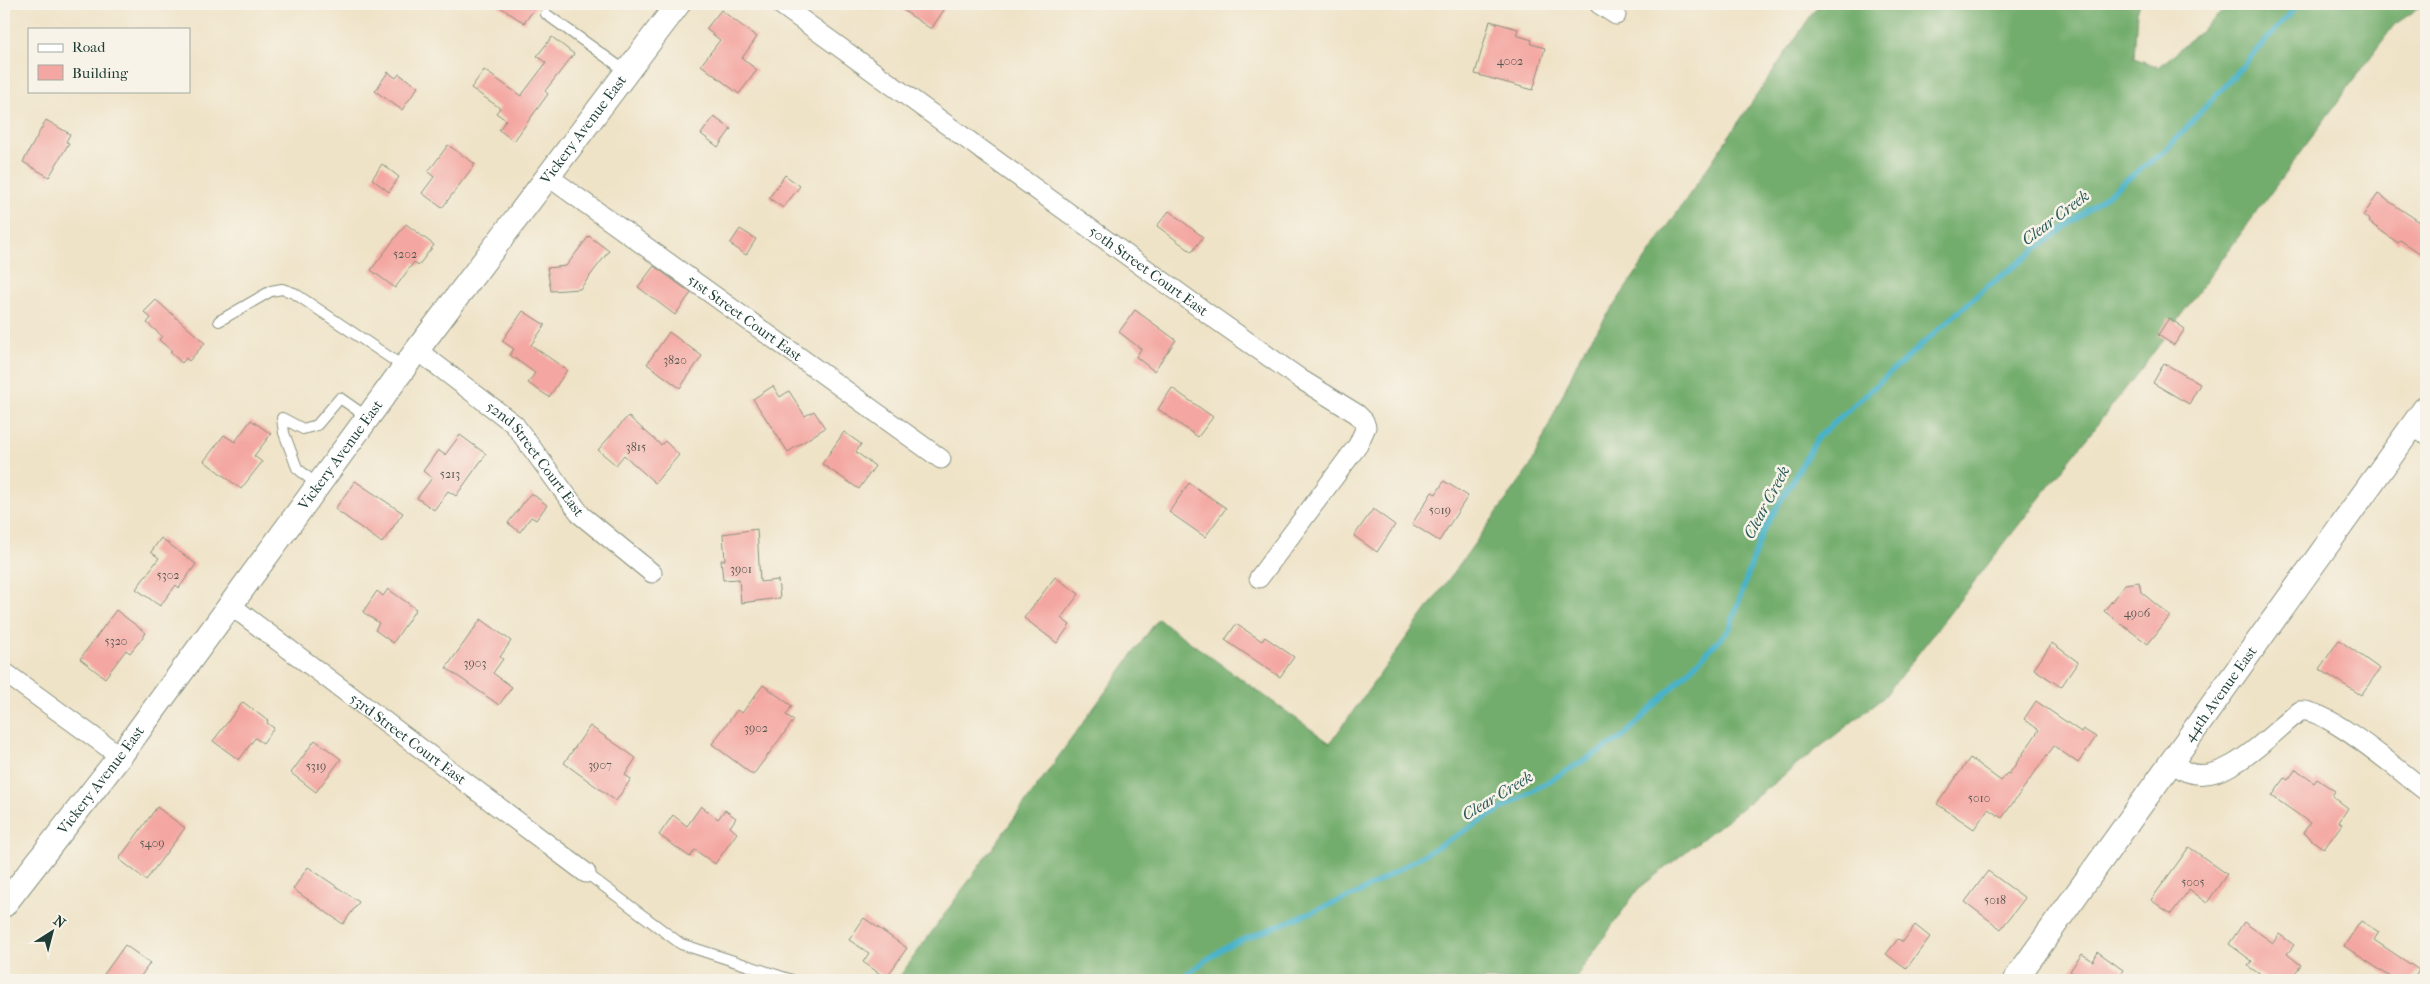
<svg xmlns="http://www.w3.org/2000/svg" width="2430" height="984" font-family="'IM FELL French Canon',serif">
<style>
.forest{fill:#73ad6d;stroke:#497550}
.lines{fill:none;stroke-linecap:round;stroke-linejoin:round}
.stream{stroke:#4ab2c9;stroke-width:5.5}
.building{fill:#f4a7a2}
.service-casing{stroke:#87907e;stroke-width:12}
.minor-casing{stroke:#87907e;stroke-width:21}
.tertiary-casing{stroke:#87907e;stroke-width:26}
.service{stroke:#fff;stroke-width:10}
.minor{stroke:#fff;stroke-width:19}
.tertiary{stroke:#fff;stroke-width:24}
.labels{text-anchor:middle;stroke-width:5;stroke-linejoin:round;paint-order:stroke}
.number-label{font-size:12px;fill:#545850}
.street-label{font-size:15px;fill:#1f3d34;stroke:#f7f3e8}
.water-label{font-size:16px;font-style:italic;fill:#2a5a59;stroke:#f7f3e8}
</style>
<rect width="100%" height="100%" fill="#f7f3e8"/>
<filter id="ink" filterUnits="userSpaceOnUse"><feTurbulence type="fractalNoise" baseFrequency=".02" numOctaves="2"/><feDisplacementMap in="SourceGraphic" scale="10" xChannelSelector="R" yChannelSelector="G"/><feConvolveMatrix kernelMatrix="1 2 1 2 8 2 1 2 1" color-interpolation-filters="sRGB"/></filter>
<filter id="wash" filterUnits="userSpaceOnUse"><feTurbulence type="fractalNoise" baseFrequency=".0096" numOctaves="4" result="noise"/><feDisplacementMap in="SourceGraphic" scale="20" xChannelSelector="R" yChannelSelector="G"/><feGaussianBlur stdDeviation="1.12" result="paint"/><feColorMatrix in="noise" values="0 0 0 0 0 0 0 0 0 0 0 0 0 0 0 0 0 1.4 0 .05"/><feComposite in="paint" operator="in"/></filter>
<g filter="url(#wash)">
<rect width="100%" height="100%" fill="#efe3c7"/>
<!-- forest -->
<path class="forest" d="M1823,4h317l-3,8 -3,46 25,9 72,-63h194l-31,21 -243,331 -267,341 -246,192 -64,91h-677l261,-361 172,124 200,-276 51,-113 235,-346z"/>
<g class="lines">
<!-- stream -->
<path class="stream" d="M1178,980l47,-33 134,-54 263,-155 107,-108 33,-97 56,-96 165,-147 184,-141 132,-145"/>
</g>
<g id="blocks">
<!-- building -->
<g class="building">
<path d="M496,4h42l-14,19z"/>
<path d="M894,4h54l-17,25z"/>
<path d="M721,10l36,27 -15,21 15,12 -18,24 -38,-29 19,-25 -14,-11z"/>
<path d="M1490,21l28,8 -2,6 16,5 -1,4 14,4 -12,42 -58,-16z"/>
<path d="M552,37l22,17 -29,37 3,3 -34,47 -15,-11 7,-10 -10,-7 4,-5 -29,-20 13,-18 37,26 25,-33 -9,-7z"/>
<path d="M388,72l8,6 3,-4 19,13 -16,23 -27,-19z"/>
<path d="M714,117l17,12 -13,18 -17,-13z"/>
<path d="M46,120l24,14 -4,8 3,1 -20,34 -26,-15z"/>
<path d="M448,145l27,19 -33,44 -20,-15 12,-16 -6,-5z"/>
<path d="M382,164l17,13 -10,15 -17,-13z"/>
<path d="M785,175l15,11 -17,22 -14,-10z"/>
<path d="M2378,194l48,32v31l-26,-17 -2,3 -29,-21 1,-2 -7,-4z"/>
<path d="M1169,211l34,26 -11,15 -35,-26z"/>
<path d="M406,224l28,21 -16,21 -4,-4 -19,26 -24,-18z"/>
<path d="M740,229l16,10 -10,16 -16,-11z"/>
<path d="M589,236l20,15 -29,38 -29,2 -4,-23 19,-2z"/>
<path d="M654,266l37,27 -16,22 -37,-28z"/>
<path d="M156,300l49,43 -16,18 -3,-3 -4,5 -12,-11 2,-1 -13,-11 3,-4 -15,-13 4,-5 -7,-6z"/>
<path d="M1135,310l41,30 -22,31 -18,-14 5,-8 -22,-17z"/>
<path d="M523,311l22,14 -14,20 36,25 -18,27 -21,-14 7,-10 -25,-18 4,-6 -12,-8z"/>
<path d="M2169,318l16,11 -11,16 -16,-10z"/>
<path d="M669,332l33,24 -22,32 -33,-24z"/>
<path d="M2164,363l36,21 -11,20 -36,-21z"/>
<path d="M773,386l7,11 9,-6 16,25 9,-5 11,17 -37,24 -35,-53z"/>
<path d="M1172,388l41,29 -15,20 -40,-28z"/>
<path d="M628,416l33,29 4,-4 14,14 -24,28 -31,-28 -8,10 -18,-15z"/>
<path d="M251,420l20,14 -17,22 8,6 -21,27 -37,-28 20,-26 11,7z"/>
<path d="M844,432l17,12 -5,8 19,14 -16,23 -37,-25z"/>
<path d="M460,435l26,19 -30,42 -8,-5 -14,19 -17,-12 15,-20 -9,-7 15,-21 7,5z"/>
<path d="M355,481l48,32 -21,30 -47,-34z"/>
<path d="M1444,481l24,15 -29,45 -27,-17 20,-32 4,2z"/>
<path d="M1189,483l37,25 -21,29 -36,-25z"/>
<path d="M531,493l16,12 -11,15 -5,-3 -11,15 -12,-9z"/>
<path d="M1373,509l22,16 -18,27 -23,-16z"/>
<path d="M757,529l3,53 18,-2 2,18 -39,5 -2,-24 -16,1 -2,-20h4l-2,-26z"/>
<path d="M161,538l35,26 -17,24 -3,-3 -16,21 -24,-17 23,-31 -8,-6z"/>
<path d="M1055,577l24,17 -18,24 9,7 -13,18 -33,-25z"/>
<path d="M2139,582l2,10 29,24 -22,28 -44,-33 21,-27z"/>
<path d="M388,589l28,20 -23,34 -18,-13 4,-7 -16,-11 14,-21 6,5z"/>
<path d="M116,610l30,23 -16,20 -4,-3 -21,28 -25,-19z"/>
<path d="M481,619l30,22 -11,16 3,2 -10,14 19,14 -13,18 -53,-37z"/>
<path d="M1236,624l26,17 3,-4 29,20 -14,20 -55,-37z"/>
<path d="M2339,640l41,29 -19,26 -42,-26z"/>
<path d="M2052,643l26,19 -17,25 -27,-18z"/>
<path d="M763,685l29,21 -6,9 8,5 -41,55 -41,-31 25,-34 5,3z"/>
<path d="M2036,701l45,31 2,-3 13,8 -18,26 -24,-17 -52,72 -14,-9 -14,20 -37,-25 33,-46 31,23 6,-8 2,1 30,-44 -15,-11z"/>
<path d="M243,702l25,19 -1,2 7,5 -11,15 -8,-5 -16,22 -26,-19z"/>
<path d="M590,726l46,32 -11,17 6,4 -15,22 -52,-38z"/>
<path d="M315,740l26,19 -25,33 -25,-19z"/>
<path d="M2296,769l18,14 3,-4 18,12 -3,5 16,12 -9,14 3,2 -18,25 -21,-16 7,-10 -38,-27 13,-18 3,2z"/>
<path d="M701,806l17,13 7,-9 11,8 -6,9 7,6 -22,31 -20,-14 -5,7 -31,-22 14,-20 14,11z"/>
<path d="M157,807l28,21 -39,52 -27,-21z"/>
<path d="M2189,847l38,27 -20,29 -18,-13 -18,24 -20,-14z"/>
<path d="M308,867l51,35 -16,22 -50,-35z"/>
<path d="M1988,871l37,27 -24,31 -36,-27z"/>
<path d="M864,918l43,30 -21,30 -23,-16 6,-9 -20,-13z"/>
<path d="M2361,921l18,11 -5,8 45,30 -7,10h-17l-51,-34z"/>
<path d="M2244,922l29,21 6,-9 15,11 -7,9 14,11 -11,15h-22l-20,-14 4,-5 -23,-17z"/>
<path d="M1915,925l15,12 -24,32 -20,-15 12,-15 5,3z"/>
<path d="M125,945l25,18 -12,17h-38z"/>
<path d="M2098,952l25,18 -7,10h-34l-12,-9 12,-17 11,7z"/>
</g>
</g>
</g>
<g filter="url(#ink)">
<use href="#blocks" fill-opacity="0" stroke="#87907e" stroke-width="1"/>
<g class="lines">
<!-- service casing -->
<g class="service-casing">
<g id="service">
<path d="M546,14l81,58"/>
<path d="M219,321l52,-30 11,-2 12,4 110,74"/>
<path d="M317,485l-20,-17 -13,-35 -2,-15 21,11 14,-4 23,-27 27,19"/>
<path d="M586,873l95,71 111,36"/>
</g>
</g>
<!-- minor casing -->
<g class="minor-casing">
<g id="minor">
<path id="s1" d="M780,4l431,312 91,64 55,34 7,7 2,6 -8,18 -99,133"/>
<path d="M1599,4l17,11"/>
<path id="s2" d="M549,177l392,282"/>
<path id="s3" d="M417,350l97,74 67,91 71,58"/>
<path d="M2412,426l14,9"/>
<path id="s4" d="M229,604l357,269"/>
<path d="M4,672l116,84"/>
<path d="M2171,761c5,4 11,9 16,11 39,15 85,-40 113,-61 26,-4 103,63 126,80"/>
</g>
</g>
<!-- tertiary casing -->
<g class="tertiary-casing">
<g id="tertiary">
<path id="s5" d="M4,905l116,-149 297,-406 261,-346"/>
<path id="s6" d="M2015,980l411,-573"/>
</g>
</g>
<!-- service -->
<use href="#service" class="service"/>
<!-- minor -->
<use href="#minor" class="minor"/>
<!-- tertiary -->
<use href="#tertiary" class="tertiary"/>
</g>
</g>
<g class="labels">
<!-- number labels -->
<g class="number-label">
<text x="1510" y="65">4002</text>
<text x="405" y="258">5202</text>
<text x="675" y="364">3820</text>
<text x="636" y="451">3815</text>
<text x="450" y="478">5213</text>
<text x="1440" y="514">5019</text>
<text x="741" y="573">3901</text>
<text x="168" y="579">5302</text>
<text x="2137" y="617">4906</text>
<text x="116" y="645">5320</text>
<text x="475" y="667">3903</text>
<text x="756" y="732">3902</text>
<text x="600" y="769">3907</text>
<text x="316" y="770">5319</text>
<text x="1979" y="802">5010</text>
<text x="152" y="847">5409</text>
<text x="2193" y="886">5005</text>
<text x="1995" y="904">5018</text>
</g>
<!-- street labels -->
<g class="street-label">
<text dy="5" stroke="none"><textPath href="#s5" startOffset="968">Vickery Avenue East</textPath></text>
<text dy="5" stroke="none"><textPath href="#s1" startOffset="455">50th Street Court East</textPath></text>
<text dy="5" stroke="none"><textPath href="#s2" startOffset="241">51st Street Court East</textPath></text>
<text dy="5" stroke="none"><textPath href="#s5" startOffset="562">Vickery Avenue East</textPath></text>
<text dy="5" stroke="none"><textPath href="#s3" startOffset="162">52nd Street Court East</textPath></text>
<text dy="5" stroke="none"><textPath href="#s6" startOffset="352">44th Avenue East</textPath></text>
<text dy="5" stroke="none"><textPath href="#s4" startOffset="224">53rd Street Court East</textPath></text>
<text dy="5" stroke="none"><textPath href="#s5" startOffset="158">Vickery Avenue East</textPath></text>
</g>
<!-- water labels -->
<g class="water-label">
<text transform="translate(2055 217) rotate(-37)" y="6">Clear Creek</text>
<text transform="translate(1766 502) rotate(-62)" y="6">Clear Creek</text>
<text transform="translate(1497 795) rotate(-31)" y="6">Clear Creek</text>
</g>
</g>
<!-- margin -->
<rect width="2430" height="984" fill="none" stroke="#f7f3e8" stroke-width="20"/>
<!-- legend -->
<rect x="28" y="28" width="162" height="65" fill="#f7f3e8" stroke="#a1aaa0"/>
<rect x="38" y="44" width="25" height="8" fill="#ffffff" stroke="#a1aaa0"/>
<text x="72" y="52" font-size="15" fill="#1f3d34">Road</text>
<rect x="38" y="65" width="25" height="15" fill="#f4a7a2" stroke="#a1aaa0"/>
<text x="72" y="78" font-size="15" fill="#1f3d34">Building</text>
<!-- north arrow -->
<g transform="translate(52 932) rotate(36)" stroke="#f7f3e8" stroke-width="4" paint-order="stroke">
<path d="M0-4L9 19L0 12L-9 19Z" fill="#1f3d34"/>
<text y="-8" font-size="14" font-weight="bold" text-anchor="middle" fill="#1f3d34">N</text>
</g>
</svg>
